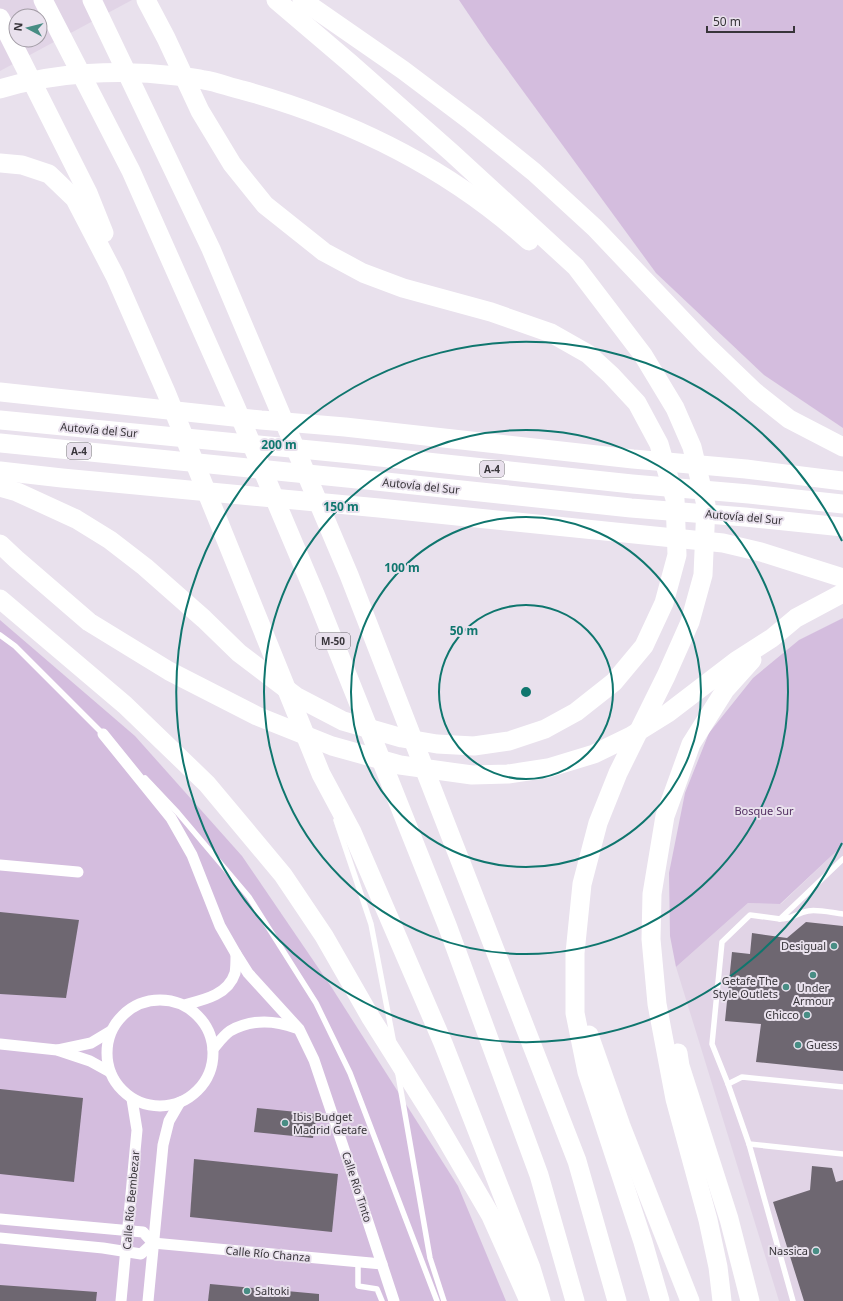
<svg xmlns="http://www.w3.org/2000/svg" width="843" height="1301" font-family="'Noto Sans',sans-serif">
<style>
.built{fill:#e1d4e6;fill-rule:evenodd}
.green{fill:#d4bdde}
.building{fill:#6e6771}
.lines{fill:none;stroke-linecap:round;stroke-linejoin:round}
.service{stroke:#fff;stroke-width:5.5}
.minor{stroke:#fff;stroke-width:11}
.motorway{stroke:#fff;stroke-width:19}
.ring{fill:none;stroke:#0f766e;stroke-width:2}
.poi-dot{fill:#488d84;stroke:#e9e1ed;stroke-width:1.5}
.labels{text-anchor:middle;stroke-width:4;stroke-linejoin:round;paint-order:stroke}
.shield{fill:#e9e1ed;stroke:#6d6970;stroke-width:1}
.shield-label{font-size:10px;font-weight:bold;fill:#38353a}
.street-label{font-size:11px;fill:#38353a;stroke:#e9e1ed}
.park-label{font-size:11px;fill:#532f62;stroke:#e9e1ed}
.poi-label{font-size:11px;fill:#38353a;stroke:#e9e1ed;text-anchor:end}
.centre{fill:#0f766e;stroke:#e9e1ed;stroke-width:2}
.ring-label{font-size:12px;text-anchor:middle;font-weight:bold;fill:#0f766e;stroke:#e9e1ed;stroke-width:4;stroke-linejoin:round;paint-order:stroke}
</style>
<rect width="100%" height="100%" fill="#e9e1ed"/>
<!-- built -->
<g class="built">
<path d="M0,0h132l-132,71zM16,16h24v24h-24z"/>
<path d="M843,845v456h-64l-103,-334 72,-64 33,1z"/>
</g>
<!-- green -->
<g class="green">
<path d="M459,0h384v428l-79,-53 -108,-102 -168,-230z"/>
<path d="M843,618v227l-63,59 -32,-1 -72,64 -6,-31 -1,-63 16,-80 24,-60 44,-55 46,-38z"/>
<path d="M0,620l135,116 107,120 90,132 126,198 48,115h-506z"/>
</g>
<!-- building -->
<g class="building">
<path d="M0,912l79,8 -13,78 -66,-4z"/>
<path d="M806,922l37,4v145l-87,-9 5,-38 -36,-3 7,-69 18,2 2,-21 35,5z"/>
<path d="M0,1089l83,9 -9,84 -74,-8z"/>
<path d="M257,1108l60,6 -4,24 -59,-6z"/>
<path d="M194,1159l144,15 -6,58 -142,-15z"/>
<path d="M812,1166l20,2 4,14 7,-2v121h-39l-31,-99 37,-12z"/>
<path d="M210,1284l109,10v7h-111z"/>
<path d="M0,1285l97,7 -1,9h-96z"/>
</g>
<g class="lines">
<!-- service -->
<g class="service">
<path d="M0,635l15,11 88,88"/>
<path d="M145,778l33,35 71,84 67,106 34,70 87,228"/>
<path d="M336,820l35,104 22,115"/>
<path d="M843,859l-63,60c12,0 17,-6 28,-8 9,-2 25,2 35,3"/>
<path d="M780,919l-30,-4 -28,27 -10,102 16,40 21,60 44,157"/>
<path d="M398,1074l32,184 14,43"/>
<path d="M728,1084l14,-7 101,10"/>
<path d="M749,1144l94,10"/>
<path d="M358,1262v24l19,3 5,12"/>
</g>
<!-- minor -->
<g class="minor">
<path d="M103,734l68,84 21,37 28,71 16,28 12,19 51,56 15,31 36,107 44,134"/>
<path d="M0,865l78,7"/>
<circle cx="160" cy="1053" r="53"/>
<path d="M184,1005c20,-5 44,-10 51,-32 1,-5 1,-13 1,-19"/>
<path d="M0,1044l57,6 33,11 20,11"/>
<path d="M213,1049c5,-6 11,-14 17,-18 21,-12 44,-11 66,-3"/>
<path d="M58,1050l33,-7 20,-12"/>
<path d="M0,1219l143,13 10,11 229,21"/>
<path d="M0,1238l103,10 38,6 12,-11"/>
<path d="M121,1301l16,-171 -5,-31"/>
<path d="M148,1301l15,-156 6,-24 11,-19"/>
</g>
<!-- motorway -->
<g class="motorway">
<path d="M43,0l88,171 104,234 80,189 132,331 92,250 36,126"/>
<path d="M92,0l119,249 138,326 228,586 40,140"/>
<path d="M276,0l74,63 102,90 124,114 67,88 32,53 17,39 14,58 -3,70 -13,47 -24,54 -48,97 -20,50 -16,61 -7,69v60l12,59 56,170 17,59"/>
<path d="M302,0l101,70 69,52 62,50 61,56 111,117 49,47 34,27 54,28"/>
<path d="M0,18l88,175 16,40"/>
<path d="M0,89c55,-17 120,-20 177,-13 9,1 18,2 27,4 13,2 25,7 38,10 106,29 205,77 287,151"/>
<path d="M0,163l22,2 27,9 26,25 40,77 51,116 155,382 31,58 91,211 88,225 10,33"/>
<path d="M0,392l261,28 84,7 288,32 113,10 97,12"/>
<path d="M0,420l352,34 280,30 117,10 94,10"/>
<path d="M0,443l367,37 264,28 114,9 98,10"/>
<path d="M0,471l62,7 317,30 344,35 38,9 82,26"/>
<path d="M0,487l17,5 59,27 34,21 35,27 59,52 35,34 58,44 46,24 59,17 35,6 37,2 35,-5 36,-12 31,-17 38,-30 30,-36 20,-43 13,-48 -2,-56 -16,-55 -22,-41 -26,-28 -23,-21 -37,-21 -60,-21 -88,-24 -40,-15 -39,-21 -59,-47 -33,-41 -32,-53 -34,-73 -20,-38"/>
<path d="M0,544l16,15 73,63 80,49 88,45 75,30 68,19 72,10 36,-1 40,-6 46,-14 37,-18 37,-23 68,-52 36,-23 24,-20 47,-25"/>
<path d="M0,599l125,106 82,79 76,91 41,61 47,82 63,100 57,98 38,85"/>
<path d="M589,1035l32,91 69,175"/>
<path d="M678,1053l2,13 49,153 21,82"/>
<path d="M722,1301l-4,-34 -10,-47 -33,-121 -18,-95 -6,-65 1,-45 13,-78 26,-72 34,-54 27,-30"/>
</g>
</g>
<!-- distance rings -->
<g class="ring">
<circle cx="526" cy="692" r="87"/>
<circle cx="526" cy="692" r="175"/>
<circle cx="526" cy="692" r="262"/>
<path d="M842 843A350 350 0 1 1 842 541"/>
</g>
<!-- markers -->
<g class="poi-dot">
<circle cx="834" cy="946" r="4"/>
<circle cx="813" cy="975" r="4"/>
<circle cx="786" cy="987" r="4"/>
<circle cx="807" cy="1015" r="4"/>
<circle cx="798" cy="1045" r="4"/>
<circle cx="285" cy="1123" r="4"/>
<circle cx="816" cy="1251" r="4"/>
<circle cx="247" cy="1291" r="4"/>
</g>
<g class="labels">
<!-- shield labels -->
<g class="shield">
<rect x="67" y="443" width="24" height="16" rx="3"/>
<rect x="480" y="461" width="24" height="16" rx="3"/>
<rect x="316" y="633" width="34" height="16" rx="3"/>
</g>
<g class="shield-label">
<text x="79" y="455">A-4</text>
<text x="492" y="473">A-4</text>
<text x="333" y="645">M-50</text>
</g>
<!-- street labels -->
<g class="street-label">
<text transform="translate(99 430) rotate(5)" y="4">Autovía del Sur</text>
<text transform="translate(421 486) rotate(6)" y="4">Autovía del Sur</text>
<text transform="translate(744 517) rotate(5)" y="4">Autovía del Sur</text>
<text transform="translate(357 1187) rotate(72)" y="4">Calle Río Tinto</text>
<text transform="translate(131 1200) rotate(-85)" y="4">Calle Río Bembezar</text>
<text transform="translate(268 1254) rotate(5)" y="4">Calle Río Chanza</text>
</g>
<!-- park labels -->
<g class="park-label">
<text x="764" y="815">Bosque Sur</text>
</g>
<!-- poi labels -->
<g class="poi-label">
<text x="826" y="950">Desigual</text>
<text x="778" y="985">Getafe The<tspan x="778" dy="13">Style Outlets</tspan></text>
<text x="813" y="992" text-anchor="middle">Under<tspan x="813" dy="13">Armour</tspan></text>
<text x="799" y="1019">Chicco</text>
<text x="806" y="1049" text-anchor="start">Guess</text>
<text x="293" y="1121" text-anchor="start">Ibis Budget<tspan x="293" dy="13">Madrid Getafe</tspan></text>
<text x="808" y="1255">Nassica</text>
<text x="255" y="1295" text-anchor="start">Saltoki</text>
</g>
</g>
<circle cx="526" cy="692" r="6" class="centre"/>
<g class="ring-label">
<text x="279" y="449">200 m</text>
<text x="341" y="511">150 m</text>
<text x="402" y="572">100 m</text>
<text x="464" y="635">50 m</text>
</g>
<!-- north arrow -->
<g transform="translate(28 28) rotate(277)"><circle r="19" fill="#e9e1ed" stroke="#a29ca5"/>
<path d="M0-3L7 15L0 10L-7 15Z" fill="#488d84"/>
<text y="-6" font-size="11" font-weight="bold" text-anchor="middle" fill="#38353a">N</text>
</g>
<!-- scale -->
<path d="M707 26v6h87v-6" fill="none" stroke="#38353a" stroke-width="2"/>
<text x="713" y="26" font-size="12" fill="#38353a" stroke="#e9e1ed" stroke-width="3" paint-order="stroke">50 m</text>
</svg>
